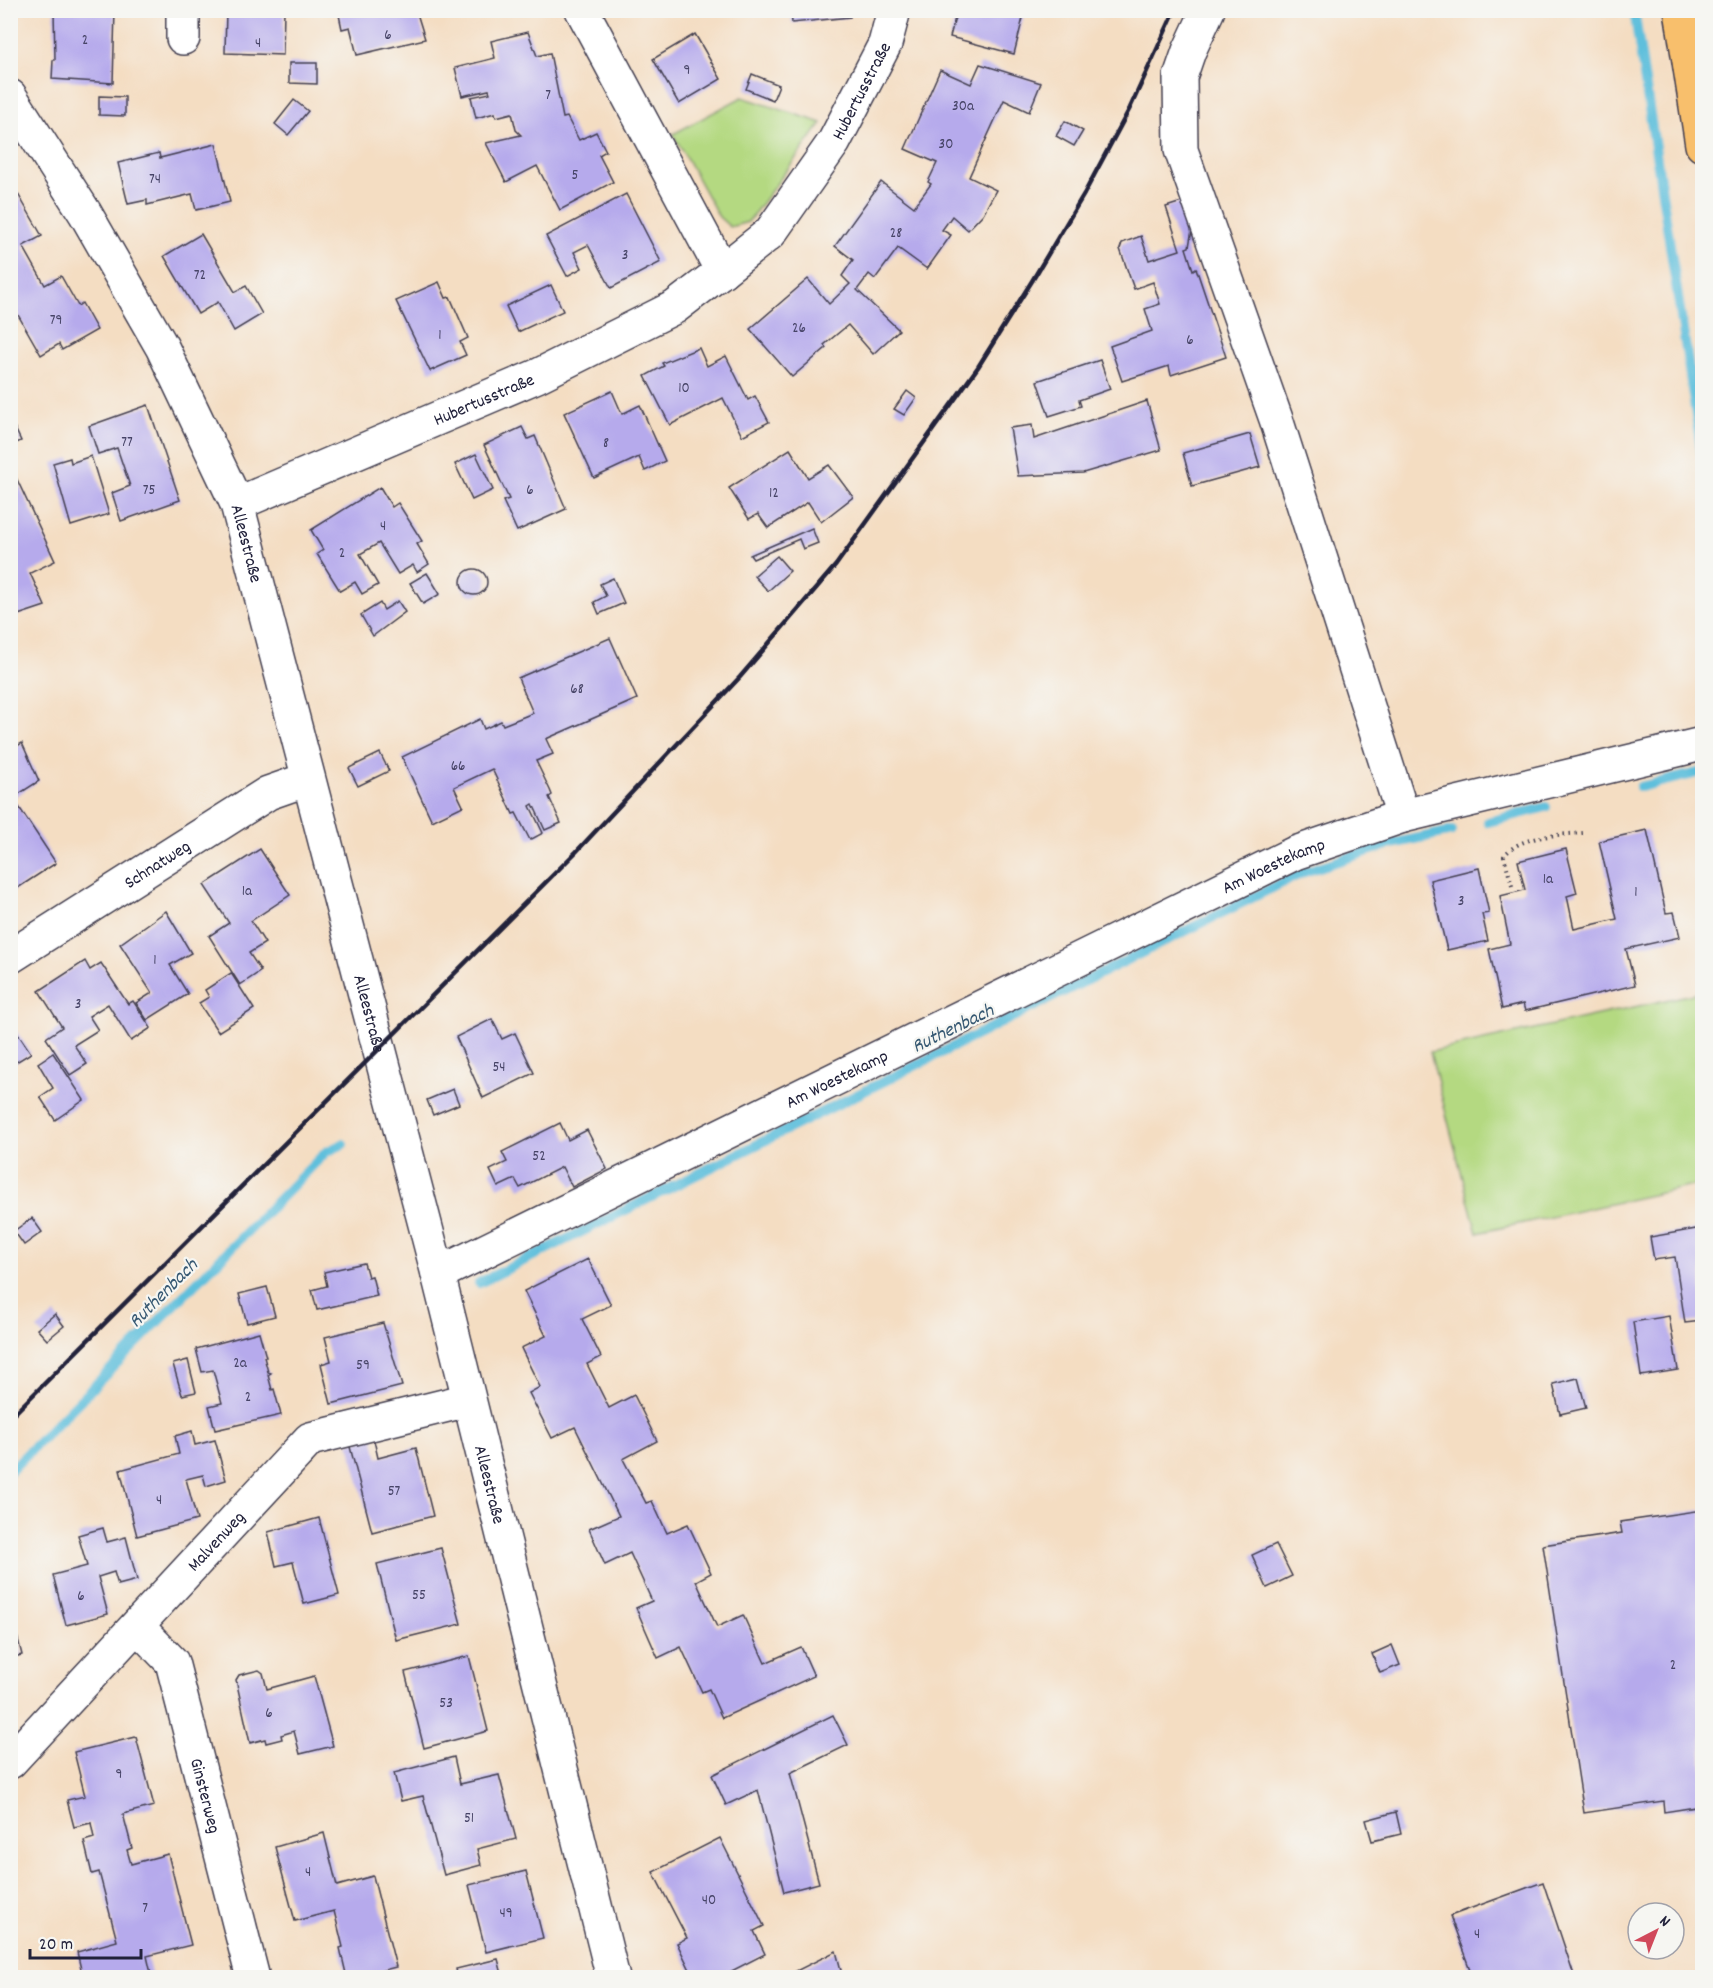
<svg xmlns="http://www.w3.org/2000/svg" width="1713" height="1988" font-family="Dekko,sans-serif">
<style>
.green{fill:#b4d981;stroke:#6b7e5e;stroke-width:1.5}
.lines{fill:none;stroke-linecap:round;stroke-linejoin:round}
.stream{stroke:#5ebfdc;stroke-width:10}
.building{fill:#b6aaec}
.minor-casing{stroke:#423e4f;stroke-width:36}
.major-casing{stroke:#423e4f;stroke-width:36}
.path{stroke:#423e4f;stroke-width:4;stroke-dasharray:1.5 4.5;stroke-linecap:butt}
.minor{stroke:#fff;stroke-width:33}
.major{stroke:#f8bf6c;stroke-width:33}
.rail{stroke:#22223b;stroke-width:4.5}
.labels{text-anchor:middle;stroke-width:4.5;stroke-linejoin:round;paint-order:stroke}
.number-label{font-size:15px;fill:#474467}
.street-label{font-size:18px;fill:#22223b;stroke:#f6f6f2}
.water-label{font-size:20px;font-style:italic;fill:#375973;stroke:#f6f6f2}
</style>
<rect width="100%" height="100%" fill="#f6f6f2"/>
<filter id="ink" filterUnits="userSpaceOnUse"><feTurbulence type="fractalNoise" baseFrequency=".0167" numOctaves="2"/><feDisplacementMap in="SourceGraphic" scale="12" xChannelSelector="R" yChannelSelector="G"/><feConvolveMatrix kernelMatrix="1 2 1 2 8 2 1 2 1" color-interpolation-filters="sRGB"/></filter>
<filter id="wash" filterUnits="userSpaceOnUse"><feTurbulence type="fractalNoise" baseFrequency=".008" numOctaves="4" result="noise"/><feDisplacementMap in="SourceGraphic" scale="24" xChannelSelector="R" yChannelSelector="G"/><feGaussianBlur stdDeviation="1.35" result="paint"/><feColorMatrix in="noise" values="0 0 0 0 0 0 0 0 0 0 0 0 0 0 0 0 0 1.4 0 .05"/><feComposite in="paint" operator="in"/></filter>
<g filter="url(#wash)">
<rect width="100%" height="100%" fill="#f4ddc2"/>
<!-- green -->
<g class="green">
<path d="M742,97l80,26 -74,99 -18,5 -11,-10 -46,-83z"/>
<path d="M1702,992v192l-225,49 -47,-181z"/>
</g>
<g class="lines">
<!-- stream -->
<g class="stream">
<path d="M1634,10l68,444"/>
<path d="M1640,787l62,-15"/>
<path d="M1488,822l58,-15"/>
<path d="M479,1283l825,-411 83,-27 65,-14"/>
<path d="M10,1471l316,-319 17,-8"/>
</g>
</g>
<g id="blocks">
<!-- building -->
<g class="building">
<path d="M54,10h61l-2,73 -61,-4 1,-19h2z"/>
<path d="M226,10h58l-1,45 -58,-2z"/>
<path d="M338,10h78l9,29 -68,16 -7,-28 -8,2z"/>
<path d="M791,10h59v7l-58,6z"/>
<path d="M957,10h68l-11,44 -64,-17z"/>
<path d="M528,32l9,24 13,-3 13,65 4,-1 12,23 17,-8 10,19 -7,4 14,27 -53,28 -23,-44 -31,16 -20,-39 35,-8 -5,-5 -4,-17 -16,4 -1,-4 -19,5 -5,-21 19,-4 -1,-3 -27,6 -7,-28 40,-10 -4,-17z"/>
<path d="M695,34l26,45 -42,25 -26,-45z"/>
<path d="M289,63h28v21l-28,-1z"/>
<path d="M980,64l61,19 -12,29 -25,-12 -35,77 27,13 -13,24 -15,16 -16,-14 -10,14 9,5 -24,34 -29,-21 -23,31 -6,-5 -12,16 42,40 -26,24 -25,-29 -24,20 2,3 -34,29 -42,-48 58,-50 21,25 21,-20 -8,-8 11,-16 -18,-14 46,-64 33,25 17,-23 -3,-2 9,-19 -32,-14 35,-79 31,14z"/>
<path d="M752,74l27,11 -6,15 -27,-11z"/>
<path d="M99,96l26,1v19l-26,-1z"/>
<path d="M294,100l14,11 -20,24 -13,-11z"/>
<path d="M1065,121l18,10 -9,15 -18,-10z"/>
<path d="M216,144l14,58 -34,8 -4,-16 -45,11v-5l-19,4 -10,-41 41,-10 1,5z"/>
<path d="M10,180l32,56 -19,10 22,39 16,-9 17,30 4,-3 15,27 -35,20 -3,-6 -18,11 -27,-47 -4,2z"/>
<path d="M626,194l35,68 -50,26 -23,-43 -14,7 8,16 -15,8 -21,-40z"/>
<path d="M1185,201l8,23 -4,23 -3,1 7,22 3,-2 30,89 -55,18 -2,-9 -47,15 -12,-35 42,-15 -7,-22 15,-5 -7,-22 -19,7 -14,-40 2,-6 19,-7 8,24 31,-10 -14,-43z"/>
<path d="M201,234l34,58 11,-6 16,28 -28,17 -16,-29 -20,12 -34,-58z"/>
<path d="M439,282l7,16 4,-1 18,41 -8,4 6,13 -36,16 -34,-70z"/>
<path d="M551,285l12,26 -45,21 -12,-26z"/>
<path d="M699,348l8,18 19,-10 22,44 7,-4 14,26 -27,14 -19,-38 -53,27 -25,-49 19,-10 -2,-3z"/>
<path d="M1100,360l10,29 -31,11 2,6 -32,10 -12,-35z"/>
<path d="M612,391l10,23 18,-9 25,56 -20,10 -6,-14 -45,21 -30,-65z"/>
<path d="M907,391l9,7 -12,17 -10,-6z"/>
<path d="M1147,401l14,49 -78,23 -65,3 -8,-48 22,-3 2,14z"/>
<path d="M148,405l32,95 -59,21 -9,-28 18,-7 -13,-38 -19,6 -9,-28z"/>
<path d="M10,418l11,23 -11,5z"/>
<path d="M522,427l6,12 7,-3 31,73 -49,22 -14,-30 6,-2 -25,-54z"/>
<path d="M1250,434l10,33 -68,19 -9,-33z"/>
<path d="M790,449l18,29 21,-13 24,32 -32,25 -13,-20 -40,26 -10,-14 -9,5 -20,-31z"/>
<path d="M476,454l17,36 -21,10 -17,-36z"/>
<path d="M91,456l18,58 -38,12 -18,-63 17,-5 1,5z"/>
<path d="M14,473l41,88 -25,12 15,33 -30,10 -5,-10v-132z"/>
<path d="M380,487l12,20 6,-4 24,38 -5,3 12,20 -12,8 -4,-7 -15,9 -19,-31 -19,11 18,31 -16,9 -7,-12 -15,9 -23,-37 6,-4 -12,-20z"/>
<path d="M812,528l6,15 -15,6 -4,-10 -46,20 -3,-4z"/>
<path d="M777,556l13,15 -22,20 -14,-15z"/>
<circle cx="474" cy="582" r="13"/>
<path d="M427,573l13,21 -17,10 -13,-21z"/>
<path d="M613,578l11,25 -25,11 -5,-12 12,-6 -6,-12z"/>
<path d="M398,601l7,11 -32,24 -12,-21 19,-12 4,7z"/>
<path d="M610,638l27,61 -91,40 7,15 -17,7 14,29 2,5 -3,2 12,26 -16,7 -12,-26 -3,2 13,27 -13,7 -14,-27 -3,1 -21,-45 -38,18 9,19 -31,15 -30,-64 78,-38 4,10 17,-8 2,4 30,-12 -15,-35z"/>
<path d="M22,743l17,38 -28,18 -1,-49z"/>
<path d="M380,753l9,18 -31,15 -9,-18z"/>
<path d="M17,804l39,59 -46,30v-84z"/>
<path d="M1647,830l19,83 8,-1 6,25 -54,12 9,36 -110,26 -2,-7 -21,5 -13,-60 21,-5 -10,-48 25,-6 -7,-29 48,-12 11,44 -10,3 7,33 43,-10 -18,-78z"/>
<path d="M260,849l30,46 -39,26 14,22 -16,10 12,18 -21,14 -31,-49 20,-13 -25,-38z"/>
<path d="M1479,868l10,45 -7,1 6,27 -41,9 -17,-70z"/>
<path d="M166,911l25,42 -21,12 18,29 -41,26 -11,-17 16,-10 -32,-49z"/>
<path d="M85,961l5,9 11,-7 27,41 5,-3 18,27 -20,13 -23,-37 -19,12 9,14 -24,15 13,19 -17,11 -24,-37 16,-11 -23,-36z"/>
<path d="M231,973l23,36 -36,23 -19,-29 10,-6 -4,-7z"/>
<path d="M492,1019l10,20 13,-6 19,40 -51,25 -27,-61z"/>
<path d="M10,1022l21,31 -21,13z"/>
<path d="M53,1053l31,47 -29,20 -15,-23 13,-9 -15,-25z"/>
<path d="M453,1089l6,15 -26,11 -6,-15z"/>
<path d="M560,1123l8,17 19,-10 20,39 -35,18 -10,-20 -42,21 -5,-9 -17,8 -8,-17 17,-8 -5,-10z"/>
<path d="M32,1218l10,14 -18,13 -10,-14z"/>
<path d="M1702,1228v93l-17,2 -10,-66 -21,3 -4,-23z"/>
<path d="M588,1259l23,46 -29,14 19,38 -14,7 22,44 25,-13 23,46 -34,18 23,44 6,-2 15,32 21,-9 23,49 -15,8 21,46 26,-12 22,48 36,-16 13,29 -92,42 -13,-29 -7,3 -21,-45 -23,11 -22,-50 16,-7 -22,-48 -25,12 -16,-36 30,-13 -44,-89 -23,11 -23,-45 11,-6 -19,-39 25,-12 -22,-45z"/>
<path d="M364,1263l4,14 4,-1 5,20 -60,14 -5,-20 15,-4 -3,-14z"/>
<path d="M267,1287l8,29 -28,7 -8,-29z"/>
<path d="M55,1314l9,12 -17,14 -10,-11z"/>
<path d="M1669,1316l9,54 -37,6 -8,-54z"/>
<path d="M383,1323l19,63 -71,18 -10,-40 10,-3 -6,-24z"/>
<path d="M259,1332l7,25h-2l4,15 3,1 -3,2 4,15 2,-1 7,26 -66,15 -6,-24 13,-3 -9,-33 -11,2 -6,-23z"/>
<path d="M188,1360l8,32 -14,3 -9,-31z"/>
<path d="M1578,1378l8,30 -26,6 -7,-30z"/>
<path d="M192,1431l3,14 20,-5 11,40 -20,6 -3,-11 -17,4 11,41 -60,16 -17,-66 59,-16 -4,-18z"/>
<path d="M373,1436l5,22 38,-10 17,68 -61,16 -23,-89z"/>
<path d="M1702,1510v296l-38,6 -1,-11 -79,12 -41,-268 79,-12 -2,-11z"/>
<path d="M319,1518l20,77 -35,9 -11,-42 -17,4 -8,-34z"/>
<path d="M103,1528l4,14 19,-5 11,43 -19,5 -4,-13 -16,5 10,37 -42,11 -13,-50 34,-9 -9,-31z"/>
<path d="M1276,1544l16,32 -25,12 -15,-33z"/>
<path d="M441,1548l20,76 -65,16 -19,-76z"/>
<path d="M12,1616l10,39 -12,3v-41z"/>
<path d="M1392,1645l8,20 -20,8 -8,-19z"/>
<path d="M469,1656l19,75 -64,17 -19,-76z"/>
<path d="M259,1670l4,3 4,16 47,-13 19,70 -33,8 -6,-23 -13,4 1,4 -16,4 -1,-4 -15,4 -14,-63 3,-5z"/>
<path d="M833,1715l15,30 -58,28 29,110 -35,9 -26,-102 -32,15 -14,-30z"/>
<path d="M136,1737l18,69 -31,8 9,34 -5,2 4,14 37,-10 23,91 -44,11 5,22h-69l-6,-26 40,-11 -18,-69 -7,2 -8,-33 10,-3 -3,-15 -17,4 -7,-27 18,-4 -11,-44z"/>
<path d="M454,1757l6,27 39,-9 17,64 -39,10 4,16 -37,10 -21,-79 -22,5 -7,-28z"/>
<path d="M1396,1812l5,22 -29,7 -6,-21z"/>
<path d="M324,1833l13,53 36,-10 23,91 -16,4 1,7h-34l-7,-30 3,-1 -9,-36 -39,10 -20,-74z"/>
<path d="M720,1838l44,88 -10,5 11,23 -47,24h-24l-17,-35 10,-5 -34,-66z"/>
<path d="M526,1871l17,67 -57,14 -17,-67z"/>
<path d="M1543,1882l32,96h-109l6,-3 -22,-59z"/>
<path d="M836,1951l7,27h-46l-3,-6z"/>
<path d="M498,1959l5,19h-45l-2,-9z"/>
</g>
</g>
</g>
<g filter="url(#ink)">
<use href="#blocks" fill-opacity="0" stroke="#423e4f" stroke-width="1.5"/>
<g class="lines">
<!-- minor casing -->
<g class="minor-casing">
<g id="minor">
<path d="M582,10l140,261"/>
<path d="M1208,10l-19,41 -9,26 1,73 95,269 127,397"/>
<path d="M183,38v-28"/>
<path id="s1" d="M10,96l75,117 77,134 75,157 201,770 175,704"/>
<path id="s2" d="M237,504l300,-128 138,-69 47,-36 48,-38 64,-91 51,-98 9,-34"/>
<path id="s3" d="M10,957l258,-164 40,-14"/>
<path id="s4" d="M438,1274l857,-421 108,-37 299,-72"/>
<path id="s5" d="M137,1626l35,36 81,316"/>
<path id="s6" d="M10,1762l300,-323 158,-39"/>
</g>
</g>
<!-- major casing -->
<g class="major-casing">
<path id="major" d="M1681,10l21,135"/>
</g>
<!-- path -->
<path class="path" d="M1512,886l-8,-30c16,-21 55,-21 79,-23"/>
<!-- minor -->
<use href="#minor" class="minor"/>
<!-- major -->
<use href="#major" class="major"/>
<!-- rail -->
<path class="rail" d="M10,1418l566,-566 164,-175 96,-112 142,-198 54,-86 52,-87 46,-86 45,-98"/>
</g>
</g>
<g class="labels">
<!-- number labels -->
<g class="number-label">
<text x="388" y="39">6</text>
<text x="85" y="44">2</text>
<text x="258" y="47">4</text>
<text x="687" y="74">9</text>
<text x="548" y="99">7</text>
<text x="963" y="110">30a</text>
<text x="946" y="148">30</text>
<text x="575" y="179">5</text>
<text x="155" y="183">74</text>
<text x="896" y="237">28</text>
<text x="625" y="259">3</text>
<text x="200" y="279">72</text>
<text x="56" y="324">79</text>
<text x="799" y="332">26</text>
<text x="440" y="339">1</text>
<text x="1190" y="344">6</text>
<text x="684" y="392">10</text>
<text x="127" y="446">77</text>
<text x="606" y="447">8</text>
<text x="149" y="494">75</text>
<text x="530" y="494">6</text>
<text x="774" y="497">12</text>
<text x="383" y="530">4</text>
<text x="342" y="557">2</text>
<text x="577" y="693">68</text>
<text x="458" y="770">66</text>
<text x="1548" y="883">1a</text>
<text x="247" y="895">1a</text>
<text x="1636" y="896">1</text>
<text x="1461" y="905">3</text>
<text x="155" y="964">1</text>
<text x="78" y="1008">3</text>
<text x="499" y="1071">54</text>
<text x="539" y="1160">52</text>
<text x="240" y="1367">2a</text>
<text x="363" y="1369">59</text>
<text x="248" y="1401">2</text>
<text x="394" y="1495">57</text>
<text x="159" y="1504">4</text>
<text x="419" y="1599">55</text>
<text x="81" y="1600">6</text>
<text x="1673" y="1669">2</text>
<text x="446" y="1707">53</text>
<text x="269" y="1717">6</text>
<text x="119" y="1778">9</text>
<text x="469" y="1822">51</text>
<text x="308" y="1876">4</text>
<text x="709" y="1904">40</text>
<text x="145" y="1912">7</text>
<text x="506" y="1917">49</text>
<text x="1477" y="1938">4</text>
</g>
<!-- street labels -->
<g class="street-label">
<text dy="6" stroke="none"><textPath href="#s2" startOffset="770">Hubertusstraße</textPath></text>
<text dy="6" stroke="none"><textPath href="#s2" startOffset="268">Hubertusstraße</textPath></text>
<text dy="6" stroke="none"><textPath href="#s1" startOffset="508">Alleestraße</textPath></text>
<text dy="6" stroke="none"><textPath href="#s3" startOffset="174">Schnatweg</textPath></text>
<text dy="6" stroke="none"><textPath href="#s4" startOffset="930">Am Woestekamp</textPath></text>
<text dy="6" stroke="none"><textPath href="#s1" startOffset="994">Alleestraße</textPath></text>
<text dy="6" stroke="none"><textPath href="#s4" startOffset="444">Am Woestekamp</textPath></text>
<text dy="6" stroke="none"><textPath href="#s1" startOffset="1480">Alleestraße</textPath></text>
<text dy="6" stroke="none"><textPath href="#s6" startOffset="302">Malvenweg</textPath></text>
<text dy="6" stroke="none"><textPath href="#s5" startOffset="188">Ginsterweg</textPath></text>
</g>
<!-- water labels -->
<g class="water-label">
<text transform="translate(952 1027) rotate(-26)" y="7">Ruthenbach</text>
<text transform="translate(162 1292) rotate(-45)" y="7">Ruthenbach</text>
</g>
</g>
<!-- margin -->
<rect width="1713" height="1988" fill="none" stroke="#f6f6f2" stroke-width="36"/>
<!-- north arrow -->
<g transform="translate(1656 1931) rotate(42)"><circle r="28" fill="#f6f6f2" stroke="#a1a1a9" stroke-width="1.5"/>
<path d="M0-4.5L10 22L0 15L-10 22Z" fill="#d1495b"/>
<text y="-9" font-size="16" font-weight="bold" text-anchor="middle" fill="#22223b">N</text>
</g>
<!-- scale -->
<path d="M30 1949v9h111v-9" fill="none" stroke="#22223b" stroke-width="3"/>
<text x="39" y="1949" font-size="18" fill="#22223b" stroke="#f6f6f2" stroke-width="4.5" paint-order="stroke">20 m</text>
</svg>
